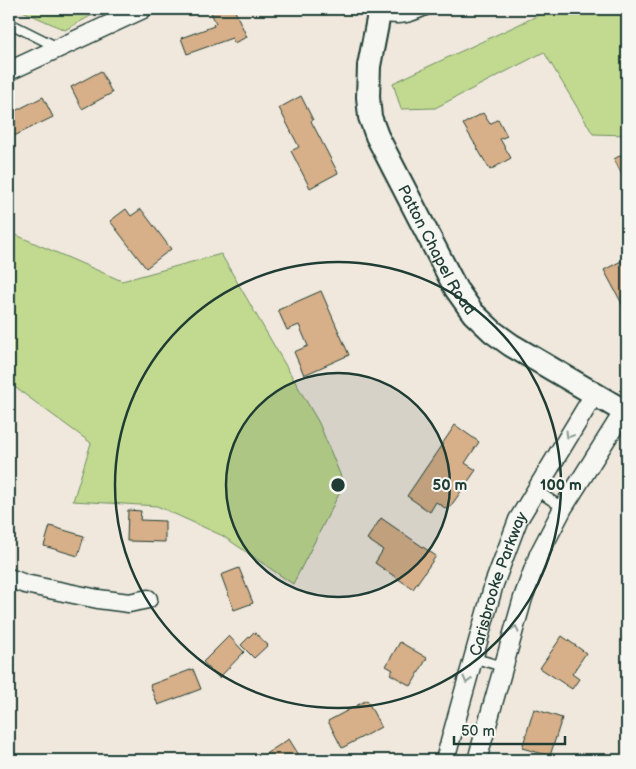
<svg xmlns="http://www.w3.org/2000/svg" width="636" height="769" font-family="'Balsamiq Sans',sans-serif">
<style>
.green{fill:#c1da90;stroke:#708c62}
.building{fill:#d7af88;stroke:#1f3d34}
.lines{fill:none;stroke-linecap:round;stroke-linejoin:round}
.service-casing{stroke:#1f3d34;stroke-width:12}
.minor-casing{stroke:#1f3d34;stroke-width:21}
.tertiary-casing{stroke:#1f3d34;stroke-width:26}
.service{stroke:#f6f6f2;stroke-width:9}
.minor{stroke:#f6f6f2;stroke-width:18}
.tertiary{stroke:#f6f6f2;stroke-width:22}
.oneway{stroke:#8a9a93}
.ring{fill:none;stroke:#1f3d34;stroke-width:2.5}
.labels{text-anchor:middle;stroke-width:4;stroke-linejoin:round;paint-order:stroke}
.street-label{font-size:16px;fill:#1f3d34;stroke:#f6f6f2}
.centre{fill:#1f3d34;stroke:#f6f6f2;stroke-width:2.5}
.ring-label{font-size:15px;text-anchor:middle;font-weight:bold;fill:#1f3d34;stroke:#f6f6f2;stroke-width:4;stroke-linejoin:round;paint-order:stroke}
</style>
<rect width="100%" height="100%" fill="#f0e8dd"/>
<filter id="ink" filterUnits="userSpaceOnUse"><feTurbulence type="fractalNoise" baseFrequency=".02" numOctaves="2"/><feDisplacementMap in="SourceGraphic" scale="10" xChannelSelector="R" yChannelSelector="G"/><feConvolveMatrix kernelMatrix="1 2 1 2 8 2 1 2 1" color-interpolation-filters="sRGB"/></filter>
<g filter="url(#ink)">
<!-- green -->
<g class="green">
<path d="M18,9h85l-38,21z"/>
<path d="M552,9h75v126l-34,-1 -49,-82 -109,56 -34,1 -8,-26z"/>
<path d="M9,232l113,49 99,-27 98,169 25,61 -51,100 -70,-48 -66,-30 -84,-5 18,-58 -75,-55 -7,4z"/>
</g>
<!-- building -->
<g class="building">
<path d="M220,9h14l13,28 -13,6 -2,-5 -45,16 -6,-16 33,-12 -1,-2 3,-1 -5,-10z"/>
<path d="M101,71l11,22 -30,16 -11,-22z"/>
<path d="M301,96l12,24 -2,1 27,52 -28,15 -19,-37 8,-4 -20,-39z"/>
<path d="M43,97l10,20 -39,19 -5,-10v-12z"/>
<path d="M483,113l7,11 8,-5 9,17 -7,3 11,19 -21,12 -27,-46z"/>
<path d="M627,152v33l-13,-26z"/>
<path d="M126,209l5,7 10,-7 30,40 -25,19 -36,-47z"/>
<path d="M627,258v55l-23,-43z"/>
<path d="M321,291l28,64 -45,20 -10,-23 14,-6 -9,-21 -12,5 -9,-20z"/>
<path d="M455,425l24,17 -14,21 11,7 -28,40 -12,-8 -6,10 -23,-16z"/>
<path d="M128,510l13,1 -1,9 25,1v21l-38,-1z"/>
<path d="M381,518l55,38 -23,33 -38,-26 8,-13 -16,-11z"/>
<path d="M50,526l34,10 -6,20 -34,-10z"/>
<path d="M239,568l14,35 -19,7 -13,-35z"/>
<path d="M254,632l14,13 -14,13 -13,-13z"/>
<path d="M229,636l15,16 -25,26 -16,-16z"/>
<path d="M562,636l24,17 -14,21 7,5 -7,10 -32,-21z"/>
<path d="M400,642l27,16 -16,28 -21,-12 3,-4 -7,-4z"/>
<path d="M193,669l8,20 -43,16 -8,-20z"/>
<path d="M367,700l14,27 -39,21 -14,-27z"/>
<path d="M534,709l28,9 -12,38 -28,-8z"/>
<path d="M289,739l13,21h-46z"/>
</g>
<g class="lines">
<!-- service casing -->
<g class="service-casing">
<g id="service">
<path d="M379,17c23,3 29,2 50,-8"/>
<path d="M9,23l48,24"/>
<path d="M536,490l27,18"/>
<path d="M474,658l30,9"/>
</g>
</g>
<!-- minor casing -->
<g class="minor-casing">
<g id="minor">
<path d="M9,71l134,-62"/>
<path d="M9,578l16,6 73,15 31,4 19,-4"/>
<path id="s1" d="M445,760l49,-176 24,-64 77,-127"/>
<path d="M477,760l46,-162 16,-44 24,-46 61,-97"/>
</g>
</g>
<!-- tertiary casing -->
<g class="tertiary-casing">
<g id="tertiary">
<path id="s2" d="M380,9l-11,57 -1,31 2,20 7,19 79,153 17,24 20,19 18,13 116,68"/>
</g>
</g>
<!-- service -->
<use href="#service" class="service"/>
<!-- minor -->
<use href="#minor" class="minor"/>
<!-- tertiary -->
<use href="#tertiary" class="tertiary"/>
</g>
<!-- one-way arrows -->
<defs><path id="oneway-chevron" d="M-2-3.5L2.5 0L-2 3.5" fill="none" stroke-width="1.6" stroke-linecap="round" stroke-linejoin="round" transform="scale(1.25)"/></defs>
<g class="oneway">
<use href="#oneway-chevron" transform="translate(569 435) rotate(121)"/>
<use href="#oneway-chevron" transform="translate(515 629) rotate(-74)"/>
<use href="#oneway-chevron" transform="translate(467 680) rotate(105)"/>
</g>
</g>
<!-- distance rings -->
<circle cx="338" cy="485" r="112" fill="#1f3d34" fill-opacity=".12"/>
<g class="ring">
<circle cx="338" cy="485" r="112"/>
<circle cx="338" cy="485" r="223"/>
</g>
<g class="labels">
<!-- street labels -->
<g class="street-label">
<text dy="6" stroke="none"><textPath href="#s2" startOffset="258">Patton Chapel Road</textPath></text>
<text dy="6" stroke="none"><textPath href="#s1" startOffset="184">Carisbrooke Parkway</textPath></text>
</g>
</g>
<circle cx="338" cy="485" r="8" class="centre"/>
<g class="ring-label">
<text x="450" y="490">50 m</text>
<text x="561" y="490">100 m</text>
</g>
<!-- margin -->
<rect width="636" height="769" fill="none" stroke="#f6f6f2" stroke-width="30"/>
<rect x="15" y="15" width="606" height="739" fill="none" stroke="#1f3d34" stroke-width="2" filter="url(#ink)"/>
<!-- scale -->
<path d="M454 736v8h111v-8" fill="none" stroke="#1f3d34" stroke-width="2.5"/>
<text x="461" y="736" font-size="15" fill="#1f3d34" stroke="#f6f6f2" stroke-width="4" paint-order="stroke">50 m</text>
</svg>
